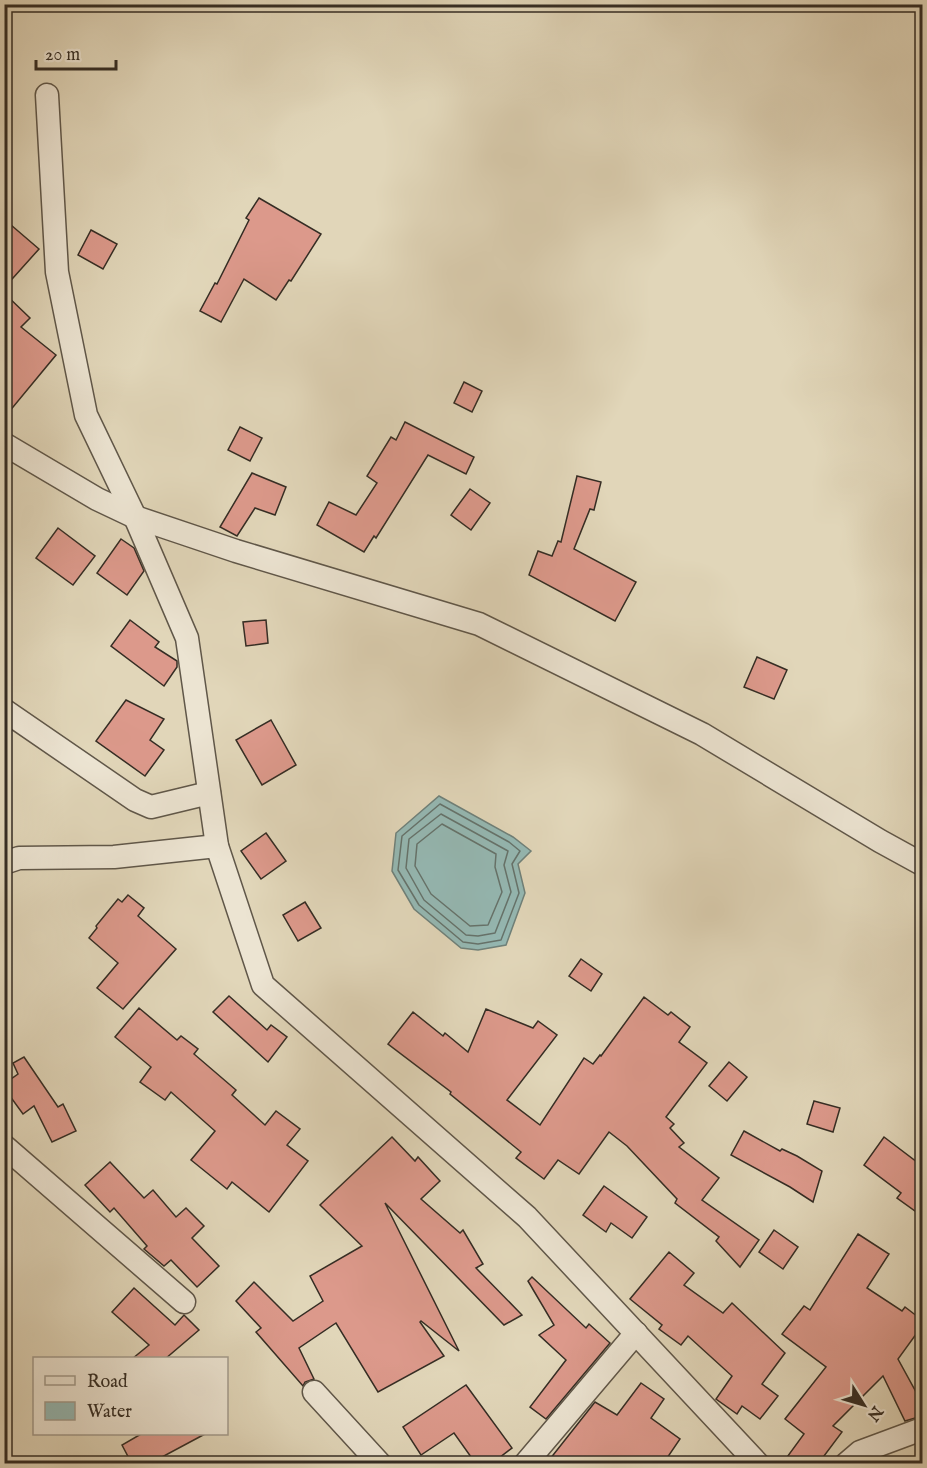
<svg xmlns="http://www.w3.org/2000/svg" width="927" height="1468" font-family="'IM FELL English',serif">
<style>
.water{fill:#95b9b4;stroke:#6f817a;stroke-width:1.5}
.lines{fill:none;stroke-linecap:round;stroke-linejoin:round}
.shore{stroke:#65736c;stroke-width:1.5}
.building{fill:#dc998b;stroke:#352d24;stroke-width:1.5}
.street-casing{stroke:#605749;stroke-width:25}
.street{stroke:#ece4d2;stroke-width:22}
</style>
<rect width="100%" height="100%" fill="#e1d6b9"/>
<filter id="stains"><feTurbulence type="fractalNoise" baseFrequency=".00333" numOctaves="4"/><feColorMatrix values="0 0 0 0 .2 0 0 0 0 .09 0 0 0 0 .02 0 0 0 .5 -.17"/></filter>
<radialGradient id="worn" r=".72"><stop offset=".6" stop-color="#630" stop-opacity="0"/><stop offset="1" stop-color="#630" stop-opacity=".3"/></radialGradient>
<!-- water -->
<path class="water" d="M439,796l74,41 18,14 -13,13 7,29 -19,52 -28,5 -17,-2 -47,-39 -22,-38 4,-38z"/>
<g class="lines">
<!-- shore -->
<g class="shore">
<path d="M440,804l69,38 11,9 -8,13 7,29 -18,47 -23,4 -15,-2 -44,-37 -21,-35 4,-34z"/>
<path d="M441,814l67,37 -4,14 7,27 -16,41 -17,3 -12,-1 -42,-35 -18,-32 3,-29z"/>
<path d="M442,824l54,30 -1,13 7,25 -14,33 -18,1 -39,-32 -16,-28 2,-22z"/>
</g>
</g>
<!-- building -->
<g class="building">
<path d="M259,198l62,36 -30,47 -2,-1 -13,20 -32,-21 -23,43 -21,-11 15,-28 2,1 32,-64 -3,-2z"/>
<path d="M4,219l35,30 -35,39z"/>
<path d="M91,230l26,14 -14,25 -25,-14z"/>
<path d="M4,293l26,25 -9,9 35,28 -52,63z"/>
<path d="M464,382l18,9 -10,21 -18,-9z"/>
<path d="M405,422l69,35 -8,17 -38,-19 -52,83 -2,-2 -10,16 -47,-27 12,-23 27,13 21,-32 -10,-7 24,-39 5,3z"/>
<path d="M240,427l22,11 -12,23 -22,-11z"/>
<path d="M252,473l34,14 -11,28 -20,-7 -18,28 -17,-9z"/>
<path d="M577,476l24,6 -7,28 -4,-1 -16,40 62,33 -21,39 -86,-46 9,-24 14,5 6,-15 3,1z"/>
<path d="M470,489l20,14 -19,27 -20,-15z"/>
<path d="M58,528l37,28 -22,29 -37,-27z"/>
<path d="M121,539l13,9 10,23 -17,24 -30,-22z"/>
<path d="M130,620l29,22 -4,5 22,14v6l-13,19 -53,-40z"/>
<path d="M266,620l2,23 -22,3 -3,-24z"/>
<path d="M757,657l30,13 -13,29 -30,-12z"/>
<path d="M126,700l38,19 -14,21 14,10 -19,26 -49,-35z"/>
<path d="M271,720l25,45 -34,20 -26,-45z"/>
<path d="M266,833l20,28 -25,18 -20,-28z"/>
<path d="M128,895l16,13 -6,8 38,33 -53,60 -26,-21 21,-25 -29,-25 8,-10 -1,-2 22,-27 4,3z"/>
<path d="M305,902l16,26 -23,13 -15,-26z"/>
<path d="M581,959l21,15 -11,17 -22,-15z"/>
<path d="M229,996l38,34 4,-5 16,12 -19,25 -55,-50z"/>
<path d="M644,997l24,18 3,-3 19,15 -11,15 28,21 -41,54 8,7 -4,4 14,15 -5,4 40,31 -17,22 57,40 -19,27 -24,-26 3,-4 -44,-34 2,-4 -50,-53 -18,-14 -30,42 -21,-14 -14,19 -28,-21 5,-6 -71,-58 1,-2 -63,-48 25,-32 30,24 2,-3 23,19 18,-43 47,19 5,-7 19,14 -50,65 33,25 44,-67 9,6 7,-9 1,1z"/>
<path d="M139,1008l38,32 4,-4 17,13 -4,5 42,36 -4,5 33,30 11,-14 24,18 -13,16 21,16 -39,51 -37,-30 -5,7 -36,-29 24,-29 -44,-39 -6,8 -25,-18 11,-15 -36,-30z"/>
<path d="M24,1057l34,50 5,-3 13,27 -24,11 -18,-36 -11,8 -19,-26v-4l14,-10 -5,-11z"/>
<path d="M729,1062l18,15 -20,24 -18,-15z"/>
<path d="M814,1101l26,7 -7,24 -26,-8z"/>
<path d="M744,1131l36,20 2,-2 15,7 25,15 -9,31 -23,-15 -59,-32z"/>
<path d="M392,1137l23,24 3,-4 22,24 -19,18 39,34 3,-3 20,34 -7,4 46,47 -18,10 -119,-122 74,148 -38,-30 -1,1 24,34 -66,36 -42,-69 -37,25 15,31 -9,3 -2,4 -47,-54 5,-4 -25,-27 18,-19 39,39 30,-20 -13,-25 52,-30 -42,-41z"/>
<path d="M884,1137l37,28 1,-2v53l-25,-18 4,-5 -37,-28z"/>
<path d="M110,1162l34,36 9,-8 23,27 10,-9 18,18 -12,12 27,28 -22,21 -26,-27 -7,6 -20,-17 3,-3 -33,-38 -4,4 -25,-27z"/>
<path d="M604,1186l43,31 -15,21 -21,-15 -5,9 -23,-17z"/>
<path d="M774,1230l24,17 -15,22 -24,-17z"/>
<path d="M858,1234l31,20 -22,34 35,23 3,-4 17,13v6l-24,33 24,44v13l-17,5 -22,-45 -50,50 9,6 -24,32h-36l22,-30 -19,-15 41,-52 -44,-33 22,-28 6,4z"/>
<path d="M669,1252l25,21 -10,12 39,28 9,-10 53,50 -23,31 16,12 -18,23 -18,-13 -5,8 -21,-15 16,-23 -44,-40 -7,9 -22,-16 3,-4 -32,-26z"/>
<path d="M532,1277l54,51 3,-4 21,19 -64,76 -16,-12 36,-47 -27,-25 15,-10 -26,-44z"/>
<path d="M134,1288l41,37 9,-10 15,15 -34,29h-33l17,-14 -37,-33z"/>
<path d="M641,1383l23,16 -13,19 29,21 -17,25h-117l49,-62 22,13z"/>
<path d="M466,1385l46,63 -21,16h-15l-22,-31 -33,22 -18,-28z"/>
<path d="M141,1434h64l-56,30h-17l-10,-19z"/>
</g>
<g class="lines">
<!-- street casing -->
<g class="street-casing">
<g id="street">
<path d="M47,95l10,177 29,143 49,102 52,121 30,208 46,139 264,232 231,247"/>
<path d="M4,444l93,55 38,18 101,34 243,73 223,110 178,107 42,23"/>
<path d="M4,710l131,90 16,7 58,-14"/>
<path d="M4,863l15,-5 95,-1 103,-11"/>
<path d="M4,1146l180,156"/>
<path d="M314,1392l66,72"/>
<path d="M525,1464l111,-131"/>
<path d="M846,1464l14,-12 62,-23"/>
</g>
</g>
<!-- street -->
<use href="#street" class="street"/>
</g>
<!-- margin -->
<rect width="927" height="1468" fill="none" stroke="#e1d6b9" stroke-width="24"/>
<rect x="6" y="6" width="915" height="1456" fill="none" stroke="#352d24" stroke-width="3"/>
<rect x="12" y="12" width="903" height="1444" fill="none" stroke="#352d24" stroke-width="1.5"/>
<!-- legend -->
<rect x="33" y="1357" width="195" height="78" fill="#ece4d2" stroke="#a39b8c" stroke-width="1.5"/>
<rect x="45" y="1376" width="30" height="9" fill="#ece4d2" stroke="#a39b8c" stroke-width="1.5"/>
<text x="87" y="1387" font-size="18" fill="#352d24">Road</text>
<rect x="45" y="1402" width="30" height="18" fill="#95b9b4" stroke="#a39b8c" stroke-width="1.5"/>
<text x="87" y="1417" font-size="18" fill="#352d24">Water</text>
<!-- north arrow -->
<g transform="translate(864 1405) rotate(127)" stroke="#ece4d2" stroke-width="4.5" paint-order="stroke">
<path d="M0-4.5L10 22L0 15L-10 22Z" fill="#352d24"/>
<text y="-9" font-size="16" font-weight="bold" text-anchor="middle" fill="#352d24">N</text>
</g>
<!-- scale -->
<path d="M36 60v9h80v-9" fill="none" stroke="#352d24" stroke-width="3"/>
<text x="45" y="60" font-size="18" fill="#352d24" stroke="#ece4d2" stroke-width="4.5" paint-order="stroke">20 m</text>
<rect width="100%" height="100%" filter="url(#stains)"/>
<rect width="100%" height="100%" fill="url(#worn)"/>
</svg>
